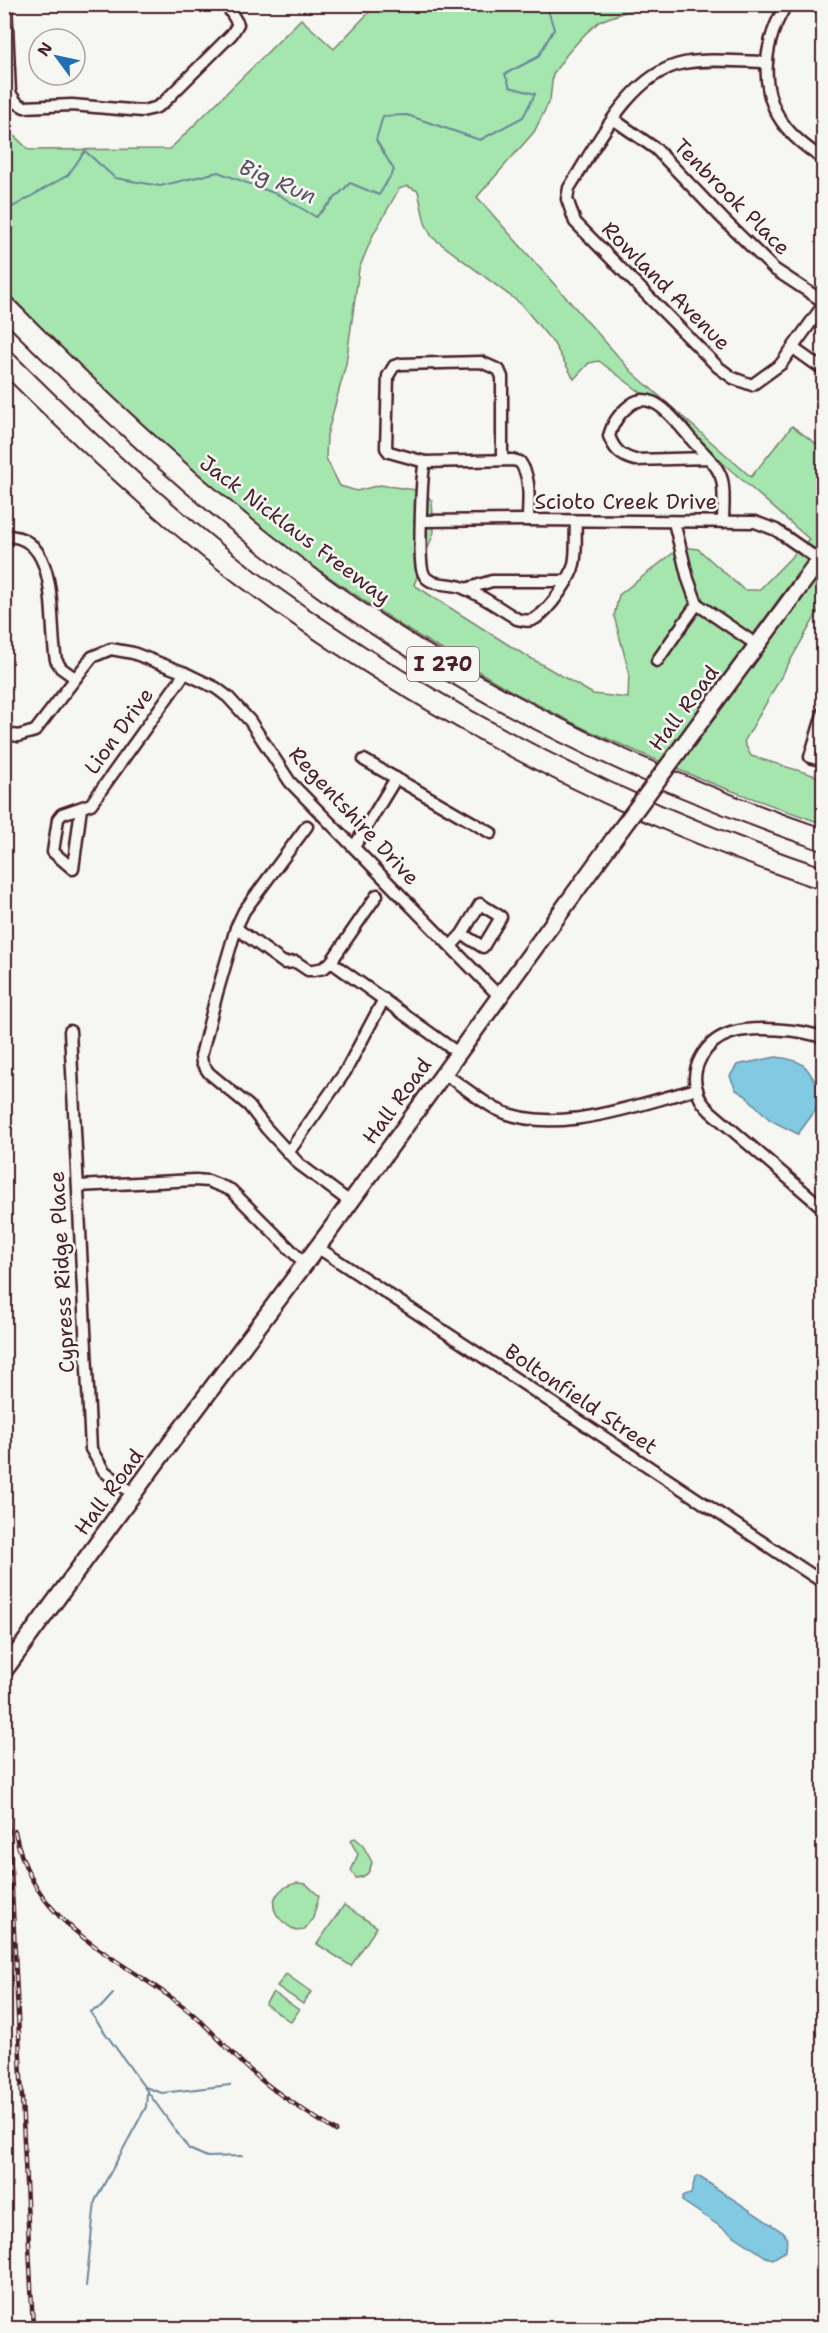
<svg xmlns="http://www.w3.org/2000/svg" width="828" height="2333" font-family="'Shantell Sans',sans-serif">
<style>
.green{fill:#a5e6ae;stroke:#78826c;stroke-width:1.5;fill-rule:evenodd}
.water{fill:#81cae2;stroke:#6b8699;stroke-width:1.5}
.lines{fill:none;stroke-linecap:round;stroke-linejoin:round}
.stream{stroke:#6b8699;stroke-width:2}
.minor-casing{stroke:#4a1f2b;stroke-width:15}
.secondary-casing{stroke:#4a1f2b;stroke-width:20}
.motorway-casing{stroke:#4a1f2b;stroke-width:24}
.minor{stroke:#f6f6f2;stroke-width:10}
.secondary{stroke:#f6f6f2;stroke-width:15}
.motorway{stroke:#f6f6f2;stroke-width:20}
.rail-casing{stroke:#4a1f2b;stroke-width:4.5}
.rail{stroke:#f6f6f2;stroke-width:2;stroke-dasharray:7;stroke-linecap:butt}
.secondary-bridge-casing{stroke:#4a1f2b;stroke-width:20;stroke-linecap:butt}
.secondary-bridge{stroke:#f6f6f2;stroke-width:15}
.labels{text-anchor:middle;stroke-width:5;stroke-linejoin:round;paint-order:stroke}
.shield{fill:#f6f6f2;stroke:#7e6067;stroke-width:1.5}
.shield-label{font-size:20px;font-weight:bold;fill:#4a1f2b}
.street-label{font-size:21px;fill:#4a1f2b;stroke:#f6f6f2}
.water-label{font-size:22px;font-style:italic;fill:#5a5262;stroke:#f6f6f2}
</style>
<rect width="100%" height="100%" fill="#f6f6f2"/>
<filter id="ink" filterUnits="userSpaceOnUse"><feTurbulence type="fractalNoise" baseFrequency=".0167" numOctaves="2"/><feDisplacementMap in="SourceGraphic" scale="12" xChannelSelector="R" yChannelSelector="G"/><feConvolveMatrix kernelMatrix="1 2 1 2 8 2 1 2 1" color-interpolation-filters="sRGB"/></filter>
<g filter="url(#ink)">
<!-- green -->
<g class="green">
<path d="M376,5h310h-42l-44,16 -15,13 -18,20 -14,20 -3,26 -16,32 -57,65 155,175 119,105 41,-51 31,23v89l-162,224 -78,-34 -70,-36 -108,-64 -111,-75 -80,-62 -99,-88 -110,-113v-163l24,23 141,-1 131,-130 33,30zM407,186l11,5 7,32 7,14 89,67 33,40 20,35 15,-16 10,-2 57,43 153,135 -50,51h-15l-46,-41 -17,-2 -62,48 -5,21 15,56 -1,26 -35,-4 -78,-45 -101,-64 20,-53 -2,-31 -9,-10 -43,-6 -23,6 -17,-5 -14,-28 1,-23 19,-71 13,-95 14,-34 26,-46z"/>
<path d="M823,565v38l-79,139 7,14 72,22v46l-107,-39 -42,-17z"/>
<path d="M355,1838l7,6 10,18c-2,10 -5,15 -16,16l-5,-7 7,-17 -7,-12 1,-3z"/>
<path d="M297,1883l9,1 13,12 -6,22 -9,12 -8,1c-6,-4 -15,-9 -19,-16 -10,-17 5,-29 20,-32z"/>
<path d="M344,1905l33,22 -26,39 -34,-22z"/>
<path d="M286,1974l25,18 -8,12 -26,-18z"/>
<path d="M273,1992l26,18 -8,12 -26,-18z"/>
</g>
<!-- water -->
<g class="water">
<path d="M776,1057c35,4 30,12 47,38l-8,16 -17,23 -28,-14 -24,-24 -10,-6 -6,-14 7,-11z"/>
<path d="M698,2176l86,57 3,5 -1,13 -13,8 -7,-2 -84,-56 1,-5 8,-2 4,-16z"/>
</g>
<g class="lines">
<!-- stream -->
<g class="stream">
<path d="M4,212l64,-37 17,-24 30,27 45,8 58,-14 61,23 37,22 34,-34 29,12 15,-25 -18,-30 7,-24 24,-1 73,25 43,-23 12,-23 -25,-7 -5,-13 33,-17 16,-28 -7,-22 3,-3"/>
<path d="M113,1994l-12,13 -11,5 99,137 18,8 35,-1"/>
<path d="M145,2087l17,6 68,-8"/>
<path d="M86,2286l9,-85 51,-94 1,-15"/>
</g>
<!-- minor casing -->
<g class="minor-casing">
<g id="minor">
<path d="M6,4l4,89 7,10 7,4 48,-2 70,6 13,-3 7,-4 70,-70 6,-10 -12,-20"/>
<path d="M787,4c-23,35 -29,83 -5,118 11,16 27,27 42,38"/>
<path d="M767,62c-27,0 -57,-4 -83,1 -54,10 -88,83 -115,125l-2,11 8,23 143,145 15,11 19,7 29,-21 43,-60"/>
<path d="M613,119l43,30 66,69 52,51 50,33"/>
<path d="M793,348l31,22"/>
<path d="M708,458l-73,2c-15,-4 -21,-11 -26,-24 4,-14 10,-22 21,-31 23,-18 47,18 61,34 10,12 27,25 31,41 3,13 1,29 1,42"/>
<path d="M502,460v-83l-3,-7 -18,-8 -80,2 -7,2 -6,10 -2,72 3,4 36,10 88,-2 7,2c12,17 8,38 8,58"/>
<path d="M425,462c-4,13 -6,93 -3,107 1,4 3,9 7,11 9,6 22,3 32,7 19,7 38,21 56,32 7,2 13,3 19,-1 13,-8 35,-39 38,-54 3,-13 1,-29 2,-43"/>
<path d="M421,521l107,-1 227,2 21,8 43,30"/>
<path d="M4,536c58,-2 44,87 52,124l5,8 14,10"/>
<path d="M466,589l26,-8h75"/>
<path d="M697,604l60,41"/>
<path d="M657,661l40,-57 -9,-25 -14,-57"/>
<path d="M824,711l-14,46 14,4"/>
<path d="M4,733l14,3 17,-5 57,-74 19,-8 22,4 52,20 31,15 12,9 22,24 40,61 209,214"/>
<path d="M364,760l127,73"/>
<path d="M81,808l-8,61 -20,-17 5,-33 4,-5 29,-10 94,-131"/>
<path d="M307,826l-63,85 -8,17 -19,65 -16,63 1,7 7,10 40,33 17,22 33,36 51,38"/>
<path d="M354,847l42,-69"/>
<path d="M236,928l48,35 12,-1 12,8h6l10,-2 7,-6 46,-67"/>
<path d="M451,946l11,-12 18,-30 21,13 -18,30 -21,-13"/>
<path d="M331,962l127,91"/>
<path d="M70,1031l21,418 13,22 29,23"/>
<path d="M824,1038c-23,-9 -71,-12 -93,-5 -26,8 -44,37 -32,63 2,6 7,11 11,15l114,98"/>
<path d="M443,1073c17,11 35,26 53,36 57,29 142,-5 201,-20"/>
<path d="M288,1153l57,-81 39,-73"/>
<path d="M78,1186l117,-6 13,1 23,9 74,74"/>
<path d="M317,1247l507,336"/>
</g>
</g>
<!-- secondary casing -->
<g class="secondary-casing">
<g id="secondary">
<path d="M682,747l142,-193"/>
<path d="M4,1671l157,-215 167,-223 285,-393"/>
</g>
</g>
<!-- motorway casing -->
<g class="motorway-casing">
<g id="motorway">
<path d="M4,306c102,102 207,201 324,285 150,107 321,189 496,249"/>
<path d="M4,360c95,94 194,188 306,263 158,108 331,195 514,256"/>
</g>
</g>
<!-- minor -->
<use href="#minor" class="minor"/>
<!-- secondary -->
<use href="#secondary" class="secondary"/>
<!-- motorway -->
<use href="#motorway" class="motorway"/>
<!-- rail casing -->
<g class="rail-casing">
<g id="rail">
<path d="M4,1723l29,605"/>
<path d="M15,1831c18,98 105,125 174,180 25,20 44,46 69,66 24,21 52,37 78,54"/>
</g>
</g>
<!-- rail -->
<use href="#rail" class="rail"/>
<!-- secondary-bridge casing -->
<g class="secondary-bridge-casing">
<path id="secondary-bridge" d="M613,840l69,-93"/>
</g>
<!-- secondary-bridge -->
<use href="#secondary-bridge" class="secondary-bridge"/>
</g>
</g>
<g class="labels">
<!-- shield labels -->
<rect class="shield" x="407" y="647" width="72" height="34" rx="4.5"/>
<g class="shield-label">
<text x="443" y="671">I 270</text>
</g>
<!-- street labels -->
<g class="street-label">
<text transform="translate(732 197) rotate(45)" y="7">Tenbrook Place</text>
<text transform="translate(666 286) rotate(45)" y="7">Rowland Avenue</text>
<text x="626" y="509">Scioto Creek Drive</text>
<text transform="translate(295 530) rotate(37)" y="7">Jack Nicklaus Freeway</text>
<text transform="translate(684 708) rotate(-53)" y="7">Hall Road</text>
<text transform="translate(119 731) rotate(-54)" y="7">Lion Drive</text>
<text transform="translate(354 816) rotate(47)" y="7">Regentshire Drive</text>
<text transform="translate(397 1101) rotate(-54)" y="7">Hall Road</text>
<text transform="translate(62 1272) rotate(-93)" y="7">Cypress Ridge Place</text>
<text transform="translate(581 1399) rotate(34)" y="7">Boltonfield Street</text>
<text transform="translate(109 1492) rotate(-54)" y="7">Hall Road</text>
</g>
<!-- water labels -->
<g class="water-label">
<text transform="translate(278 181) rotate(23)" y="8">Big Run</text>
</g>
</g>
<!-- margin -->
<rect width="828" height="2333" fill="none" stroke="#f6f6f2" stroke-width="24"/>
<rect x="12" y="12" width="804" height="2309" fill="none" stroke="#4a1f2b" stroke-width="2" filter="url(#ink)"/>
<!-- north arrow -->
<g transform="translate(57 57) rotate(303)"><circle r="28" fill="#f6f6f2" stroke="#b1a0a2" stroke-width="1.5"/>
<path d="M0-4.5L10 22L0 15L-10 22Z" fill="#1f6fb2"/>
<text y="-9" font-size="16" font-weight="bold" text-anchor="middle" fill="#4a1f2b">N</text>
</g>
</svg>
